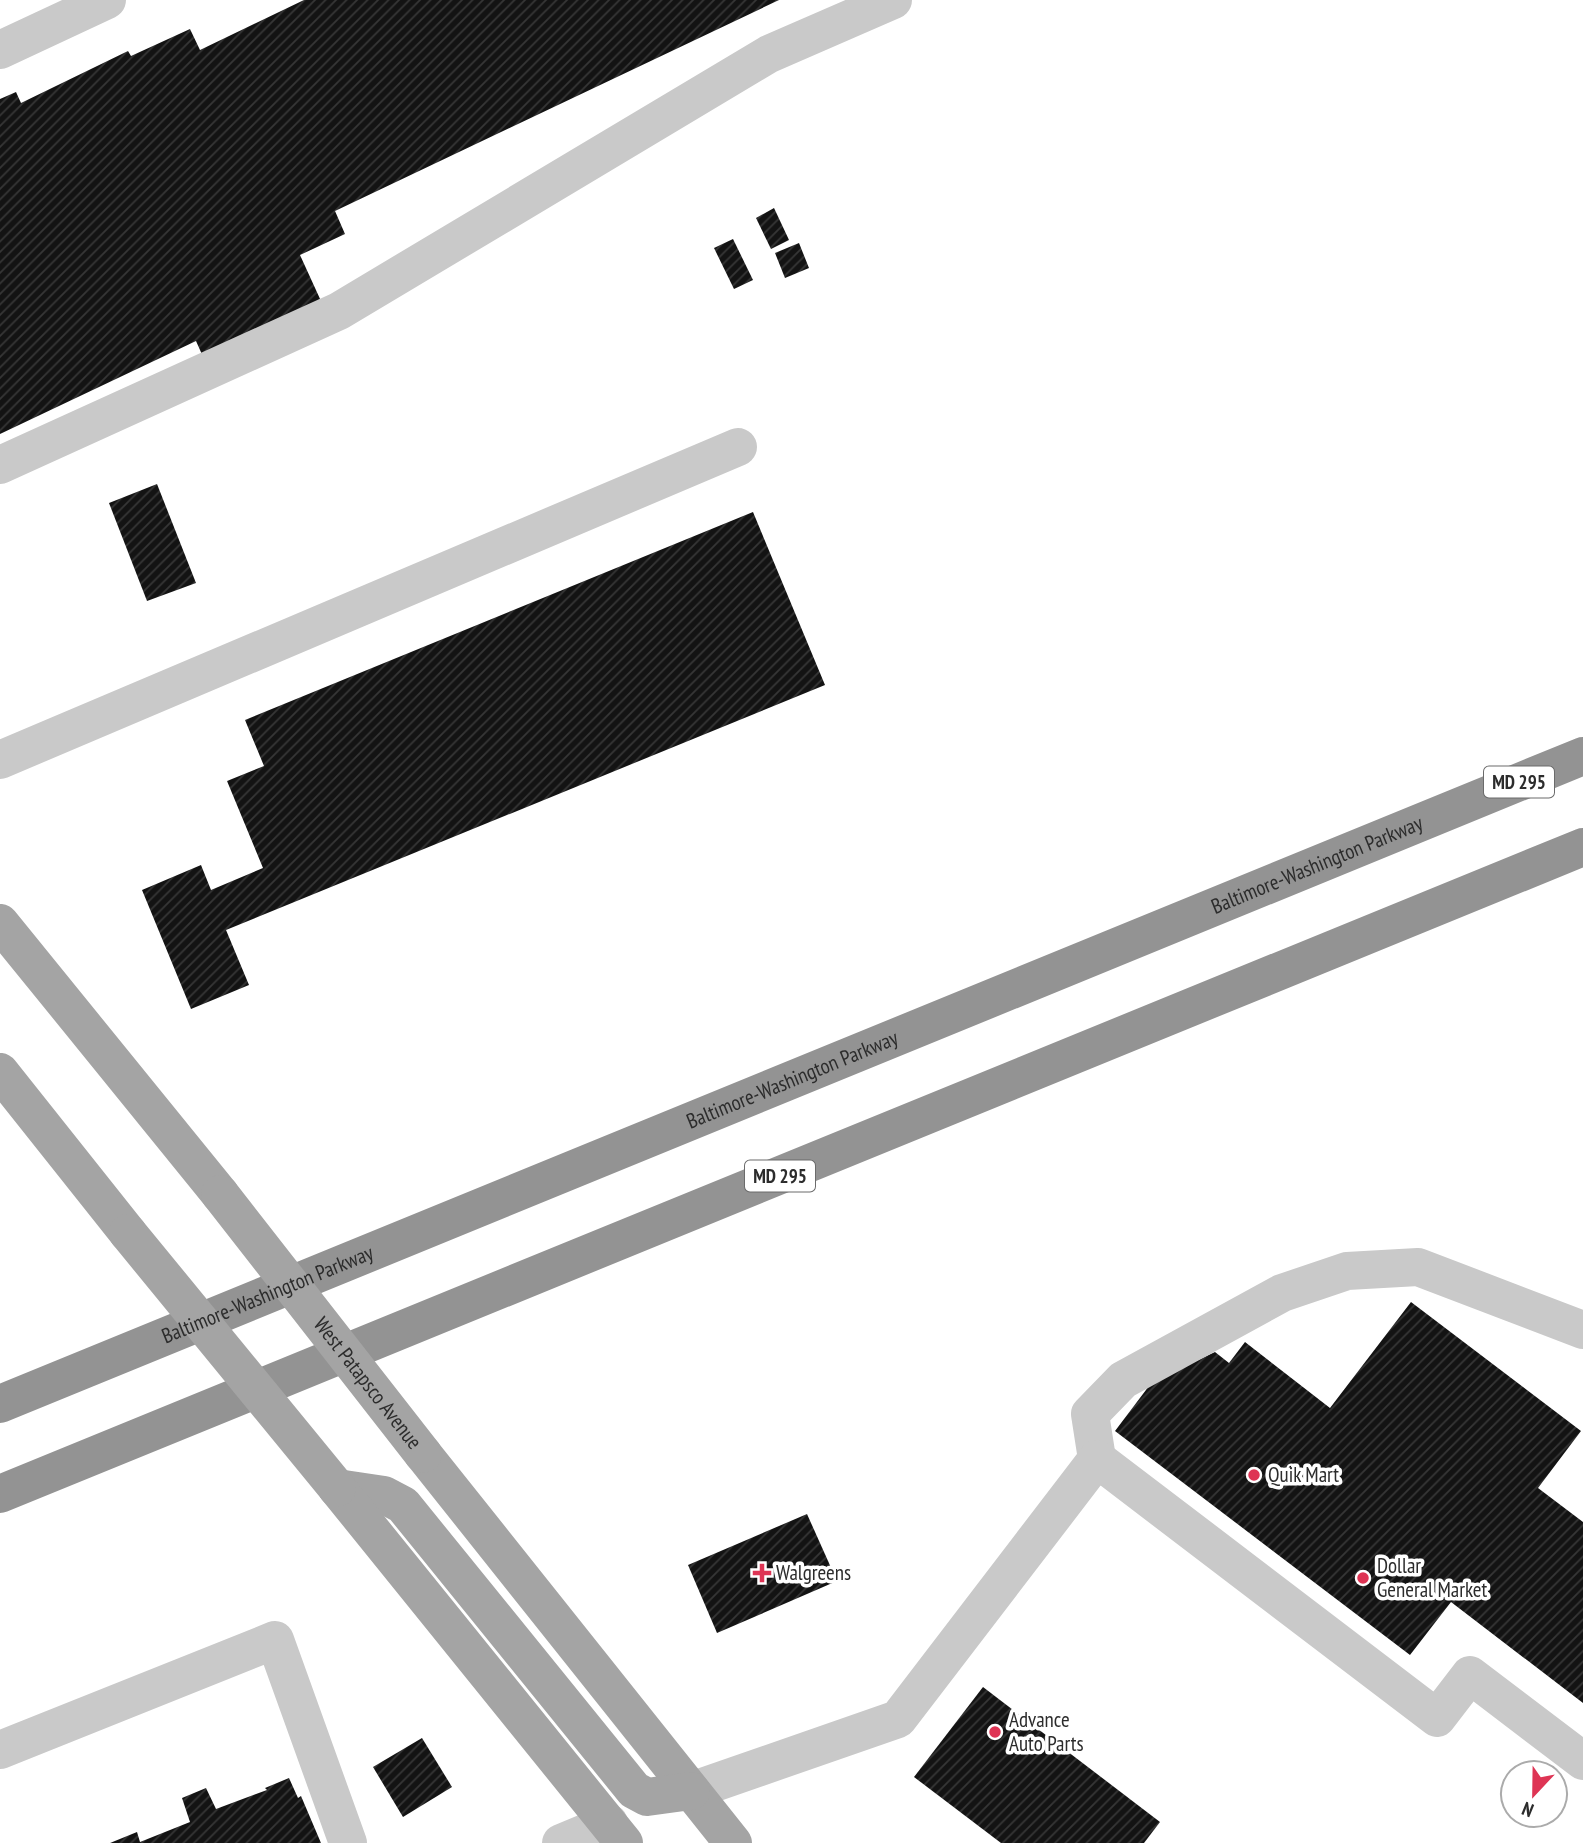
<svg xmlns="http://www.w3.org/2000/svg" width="1583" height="1843" font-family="'PT Sans Narrow',sans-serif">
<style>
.building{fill:url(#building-hatch)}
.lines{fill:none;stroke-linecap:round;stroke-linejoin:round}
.minor{stroke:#c9c9c9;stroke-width:38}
.major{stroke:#a4a4a4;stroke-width:38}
.highway{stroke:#939393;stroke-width:38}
.major-bridge{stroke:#a4a4a4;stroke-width:38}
.poi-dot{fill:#de3454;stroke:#fff;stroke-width:2.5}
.labels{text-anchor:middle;stroke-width:7;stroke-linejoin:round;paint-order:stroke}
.shield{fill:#fff;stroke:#6b6b6b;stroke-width:2}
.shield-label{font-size:19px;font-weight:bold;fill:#2c2c2c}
.street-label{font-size:21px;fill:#2c2c2c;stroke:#fff}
.poi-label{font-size:21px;fill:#2c2c2c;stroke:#fff;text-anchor:start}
</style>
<defs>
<pattern id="building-hatch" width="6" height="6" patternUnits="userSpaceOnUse" patternTransform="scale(1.75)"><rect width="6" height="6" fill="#131313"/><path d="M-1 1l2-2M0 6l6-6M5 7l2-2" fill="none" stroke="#363636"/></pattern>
</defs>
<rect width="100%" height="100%" fill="#fff"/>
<!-- building -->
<g class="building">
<path d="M304,0h475l-444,211 10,23 -45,21 26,57 -118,56 -12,-27 -196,93v-335l16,-7 5,11 107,-52 3,5 59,-27 10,21z"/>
<path d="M774,208l15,32 -18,9 -15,-31z"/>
<path d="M733,239l20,41 -19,9 -20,-41z"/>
<path d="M799,243l10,25 -24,10 -10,-25z"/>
<path d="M157,484l39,99 -49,18 -38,-98z"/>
<path d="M753,512l72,173 -599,245 23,55 -58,24 -49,-119 59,-25 10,25 52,-22 -36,-87 37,-15 -19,-46z"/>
<path d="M1411,1302l170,129 -43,57 45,34v181l-132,-101 -41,53 -295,-224 37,-49 63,-30 14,11 16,-21 85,66z"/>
<path d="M807,1514l30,67 -120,52 -29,-68z"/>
<path d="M983,1687l177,135 -16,21h-143l-87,-66z"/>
<path d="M422,1738l30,49 -49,30 -30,-50z"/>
<path d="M289,1778l9,20 3,-2 20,47h-211l27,-11 3,10 50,-20 -8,-24 24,-10 10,21 51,-19 -2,-2z"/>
</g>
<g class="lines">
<!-- minor -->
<g class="minor">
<path d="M0,50l107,-50"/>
<path d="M0,465l339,-154 430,-257 124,-54"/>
<path d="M0,760l738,-313"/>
<path d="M1097,1459l-7,-45 33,-34 159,-87 65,-22 71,-4 165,63"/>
<path d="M0,1750l275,-110 73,203"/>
<path d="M691,1791l207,-72 199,-260 340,259 33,-43 113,86"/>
<path d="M561,1843l48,-20"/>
</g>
<!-- major -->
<g class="major">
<path d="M0,923l220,271"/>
<path d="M0,1072l128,161"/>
<path d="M423,1454l310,389"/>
<path d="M337,1488l47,7 19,10 231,285 13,7 44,-6"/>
<path d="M337,1488l287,355"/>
</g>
<!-- highway -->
<g class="highway">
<path id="s1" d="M0,1404l1583,-648"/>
<path d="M0,1494l1583,-647"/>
</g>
<!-- major-bridge -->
<g class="major-bridge">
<path id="s2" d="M220,1194l203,260"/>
<path d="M128,1233l209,255"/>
</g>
</g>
<!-- markers -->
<g class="poi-dot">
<circle cx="1254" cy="1475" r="7"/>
<path d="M758.5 1562.5h7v7h7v7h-7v7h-7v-7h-7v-7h7z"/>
<circle cx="1363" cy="1578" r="7"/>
<circle cx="995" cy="1732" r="7"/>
</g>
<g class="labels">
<!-- shield labels -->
<g class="shield">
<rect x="1484" y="766.5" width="70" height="31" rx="5"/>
<rect x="745" y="1160.5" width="70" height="31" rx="5"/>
</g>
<g class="shield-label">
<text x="1519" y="789">MD 295</text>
<text x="780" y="1183">MD 295</text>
</g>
<!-- street labels -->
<g class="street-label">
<text dy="7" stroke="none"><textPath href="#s1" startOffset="1423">Baltimore-Washington Parkway</textPath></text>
<text dy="7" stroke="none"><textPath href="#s1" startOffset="856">Baltimore-Washington Parkway</textPath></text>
<text dy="7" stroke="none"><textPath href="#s1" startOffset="289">Baltimore-Washington Parkway</textPath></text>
<text dy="7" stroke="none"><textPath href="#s2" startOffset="240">West Patapsco Avenue</textPath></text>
</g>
<!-- poi labels -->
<g class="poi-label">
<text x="1268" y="1482">Quik Mart</text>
<text x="1377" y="1573">Dollar<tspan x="1377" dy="24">General Market</tspan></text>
<text x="776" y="1580">Walgreens</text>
<text x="1009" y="1727">Advance<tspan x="1009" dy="24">Auto Parts</tspan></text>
</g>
</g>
<!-- north arrow -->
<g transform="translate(1534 1794) rotate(202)"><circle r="33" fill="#ffffff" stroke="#ababab" stroke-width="2"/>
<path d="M0-5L12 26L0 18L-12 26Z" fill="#de3454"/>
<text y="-10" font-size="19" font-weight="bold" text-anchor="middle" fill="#2c2c2c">N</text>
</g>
</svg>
